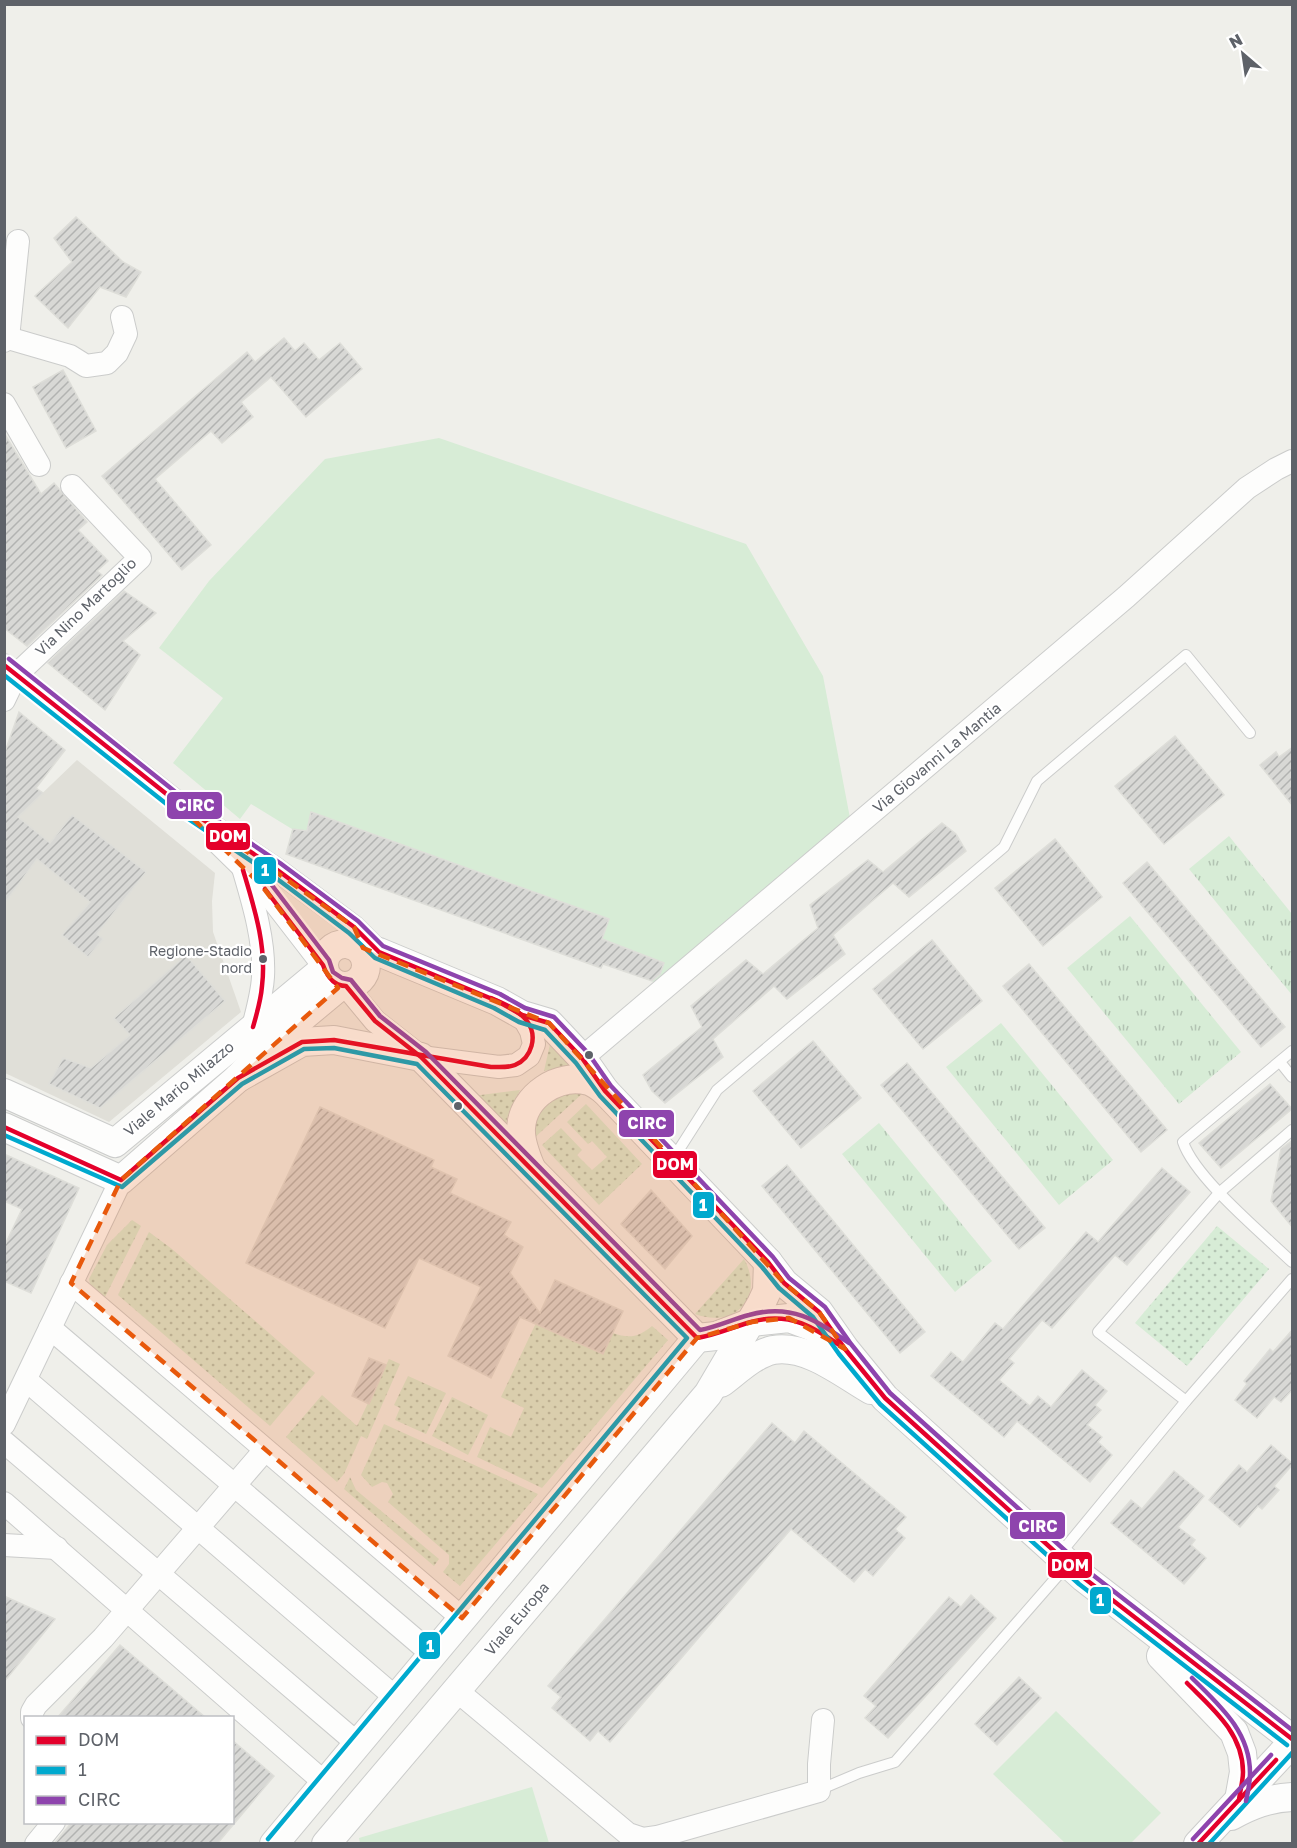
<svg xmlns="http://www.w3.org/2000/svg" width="1297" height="1848" font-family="'Golos Text',sans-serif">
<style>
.education{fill:#e0dfd8}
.grass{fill:url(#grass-dots)}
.park{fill:url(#park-tufts)}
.pitch{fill:#d7ecd6}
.building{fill:url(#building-hatch);stroke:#deded9;stroke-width:1.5}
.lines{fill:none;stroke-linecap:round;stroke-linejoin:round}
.service-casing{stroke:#cbcccb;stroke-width:12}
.minor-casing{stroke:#cbcccb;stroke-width:24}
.tertiary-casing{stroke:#cbcccb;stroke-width:30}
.service{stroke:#fdfdfc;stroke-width:10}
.minor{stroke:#fdfdfc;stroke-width:22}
.tertiary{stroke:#fdfdfc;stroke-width:28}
.bus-1-casing{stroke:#fff;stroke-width:9}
.bus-2-casing{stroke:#fff;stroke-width:9}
.bus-3-casing{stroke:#fff;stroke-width:9}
.bus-1{stroke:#e4002b;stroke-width:4.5}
.bus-2{stroke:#00a9ce;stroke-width:4.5}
.bus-3{stroke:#8e44ad;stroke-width:4.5}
.marked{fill:#e8590c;fill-opacity:0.2;stroke:#e8590c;stroke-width:4.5;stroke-dasharray:12 8;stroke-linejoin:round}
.bus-dot{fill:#5e6269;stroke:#fff;stroke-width:2}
.labels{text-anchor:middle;stroke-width:4.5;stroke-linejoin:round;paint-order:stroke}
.bus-label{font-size:14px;fill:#5e6269;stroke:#fff;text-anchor:end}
.street-label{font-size:15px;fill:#5e6269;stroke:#fff}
.line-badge{stroke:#fff;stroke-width:2}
.badge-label{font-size:16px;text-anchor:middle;font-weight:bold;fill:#fff}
</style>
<defs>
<pattern id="grass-dots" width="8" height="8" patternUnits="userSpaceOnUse" patternTransform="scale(1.5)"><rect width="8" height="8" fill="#d7ecd6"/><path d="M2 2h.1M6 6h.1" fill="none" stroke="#b2c3b2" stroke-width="1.8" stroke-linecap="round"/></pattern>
<pattern id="park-tufts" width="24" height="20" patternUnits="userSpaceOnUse" patternTransform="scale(1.5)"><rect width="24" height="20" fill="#d7ecd6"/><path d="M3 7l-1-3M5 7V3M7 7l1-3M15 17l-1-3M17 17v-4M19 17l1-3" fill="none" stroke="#b2c3b2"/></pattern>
<pattern id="building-hatch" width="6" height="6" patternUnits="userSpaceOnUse" patternTransform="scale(1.5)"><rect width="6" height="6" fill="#d8d8d5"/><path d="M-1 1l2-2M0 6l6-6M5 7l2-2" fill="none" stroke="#b2b3b1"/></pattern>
</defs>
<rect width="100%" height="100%" fill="#efefea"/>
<!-- education -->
<path class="education" d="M77,760l138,113 -3,28 1,31 28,80 -132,110 -104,-49 -1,-243z"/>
<!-- grass -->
<g class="grass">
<path d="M551,1040l26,25 -33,6z"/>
<path d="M520,1090l-13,28 -2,13 -32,-35z"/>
<path d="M584,1092l-53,49 -1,-18 17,-26z"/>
<path d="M586,1104l56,60 -43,41 -57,-60 19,-17 21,22 -5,5 15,15 15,-13 -15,-16 -4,3 -21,-22z"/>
<path d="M132,1220l9,6 -36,71 -15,-13 -1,-5 18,-34z"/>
<path d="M1217,1226l52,43 -82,97 -52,-43z"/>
<path d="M149,1232l23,17 143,124 -45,53 -152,-131z"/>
<path d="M744,1259c21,38 -9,70 -49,55z"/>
<path d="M536,1323l67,31 10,-21c16,6 26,4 39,-7l16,14 -126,148 -65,-31 13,-30 21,10 13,-29 -23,-11z"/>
<path d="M389,1359l11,5 -33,75 -6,-3 -17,38 -7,8 -51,-45 36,-42 35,31z"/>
<path d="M408,1376l38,17 -20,41 -31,-14 5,-12 -6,-3z"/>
<path d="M452,1397l36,18 -20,40 -36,-19z"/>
<path d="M384,1424l154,70 -78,92 -17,-14 6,-8v-9l-61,-53 5,-8 -6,-11 -5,-1 -10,5 -11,-12z"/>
<path d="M350,1477l6,13 83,69 -5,7 -90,-77z"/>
</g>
<!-- park -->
<g class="park">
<path d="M1229,836l63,78v81l-103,-126z"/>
<path d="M1130,916l111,136 -62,52 -112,-136z"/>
<path d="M1001,1023l112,137 -54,45 -113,-138z"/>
<path d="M879,1123l113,138 -37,31 -113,-138z"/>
</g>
<!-- pitch -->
<g class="pitch">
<path d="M439,438l307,106 77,132 27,142 -193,165 -25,-9 -21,-31 -10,25 -315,-114 6,-25 -41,-25 -11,15 -67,-56 50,-65 -64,-50 50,-67 116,-122z"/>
<path d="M1056,1711l105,102 -30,30h-66l-72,-69z"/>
<path d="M532,1787l17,56h-189l-1,-5z"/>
</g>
<!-- building -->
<g class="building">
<path d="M76,217l47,45 18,10 -15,25 -26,-10 -32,41 -33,-32 37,-34 -18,-24z"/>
<path d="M284,338l11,13 9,-8 15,17 21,-17 22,26 -56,48 -35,-40 -30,25 12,15 -31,26 -11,-12 -56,48 56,66 -29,25 -80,-94 145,-124 8,10z"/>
<path d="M63,370l33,61 -30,17 -33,-61z"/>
<path d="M4,433l37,61 13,-11 33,39 -9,8 30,31 -11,10 5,4 -75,71 -23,-18z"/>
<path d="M124,591l32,22 -33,28 17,14 -35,55 -57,-47z"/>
<path d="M19,712l46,38 -29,38 7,5 -25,24 32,26 22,-28 74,57 -49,62 6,5 -15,18 -26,-22 28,-33 -53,-43 -33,45v-149z"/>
<path d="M1175,736l49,59 -60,49 -49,-58z"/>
<path d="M1293,747v59l-33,-41 16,-13 3,5z"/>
<path d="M311,812l298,107 -7,20 62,24 -4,11 -8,7 -49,-17 -2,4 -315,-114 7,-25 14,2z"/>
<path d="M942,823l14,11 10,17 -57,46 -16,-14 -60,52 12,19 -58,45 -13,-13 -61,53 10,18 -58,46 -13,-12 -9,-16 59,-48 -11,-21 55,-46 17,14 55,-46 -8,-23 58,-45 15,12z"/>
<path d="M1055,839l47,58 -59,49 -48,-58z"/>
<path d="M1147,862l138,165 -24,20 -138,-164z"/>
<path d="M932,940l50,61 -59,48 -50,-60z"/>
<path d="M186,955l39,46 -125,107 -51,-24 14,-26 28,10 39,-33 -16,-17z"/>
<path d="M1029,964l138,166 -26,22 -138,-166z"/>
<path d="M813,1041l48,57 -60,50 -48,-57z"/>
<path d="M907,1063l138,165 -26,21 -138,-164z"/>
<path d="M1270,1084l22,25 -71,59 -22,-25z"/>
<path d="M320,1107l114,53 -3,7 26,12 -7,14 61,29 -7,13 19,12 -13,26 30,40 15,-33 68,31 -20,43 -83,-37 -29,61 -43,-22 33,-69 -62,-29 -34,70 -139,-65z"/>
<path d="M1293,1140v88l-22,-27 10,-52z"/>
<path d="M4,1154l75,34 -48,105 -27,-12v-34l18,-38 -18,-8z"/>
<path d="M787,1165l138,167 -25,21 -138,-167z"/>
<path d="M1162,1168l28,24 -63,73 -12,-10 -63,73 -10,-8 -33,39 5,4 -15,17 31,26 8,-10 13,11 31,-37 25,21 -12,14 6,5 -14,15 15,12 -4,5 14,13 -22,27 -73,-61 -13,16 -73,-61 20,-24 12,10 32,-39 8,6 83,-97 12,10z"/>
<path d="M651,1190l41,46 -27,33 -44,-45z"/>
<path d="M1293,1329v60l-12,13 -7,-5 -17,21 -22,-18 12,-16 -3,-3 26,-32 3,3z"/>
<path d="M369,1358l17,7 -17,39 -17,-8z"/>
<path d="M772,1423l23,20 9,-12 102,86 -11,12 10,9 -32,38 -8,-7 -11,13 -63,-53 -181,213 -12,-11 -8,10 -38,-33 9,-11 -13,-11z"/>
<path d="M1271,1445l22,19 -19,22 5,4 -17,19 -4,-3 -18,21 -31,-27 30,-35 8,7z"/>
<path d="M1174,1471l30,25 -26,31 17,13 -4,5 15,13 -22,26 -73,-61 20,-23 11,9z"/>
<path d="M971,1595l25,23 -108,120 -23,-20 11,-12 -12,-10 85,-99 12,10z"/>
<path d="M4,1596l51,23 -51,63z"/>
<path d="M120,1645l51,43 35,30h-149z"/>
<path d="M1019,1677l22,21 -44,47 -22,-21z"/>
<path d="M232,1740l42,36 -57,68h-163l18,-22h160z"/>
</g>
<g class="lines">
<!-- service casing -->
<g class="service-casing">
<g id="service">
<path d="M1292,1051l-109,91c12,36 80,92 109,120"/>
<path d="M1280,1062l12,15"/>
<path d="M673,1159l44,-69 287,-243 33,-66 149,-126 64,78"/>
<path d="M1186,1401l-88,-69 121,-139 73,-63"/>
<path d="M1059,1555l127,-154 106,-122"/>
<path d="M819,1790l40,-17 36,-11 173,-198"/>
</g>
</g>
<!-- minor casing -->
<g class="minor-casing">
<g id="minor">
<path d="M8,338l62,18 16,10 21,-3 10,-10 9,-19 -4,-17"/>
<path d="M4,341l4,-3 10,-97"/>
<path d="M4,404l35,61"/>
<path d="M4,665l170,135 102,69 78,58 25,25"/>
<path d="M4,700l12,-25 124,-117 -68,-72"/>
<path d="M216,841l46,45 61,79"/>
<path d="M243,868c10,34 22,73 20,109 -1,17 -6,34 -10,50"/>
<path d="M346,986l29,35 46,36 78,10 17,-2 13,-9 5,-12 -3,-13 -9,-16"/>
<path d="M582,1058l544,-461 121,-109 29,-19 16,-8"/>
<path d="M71,1283l391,335"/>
<path d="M50,1328l382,326"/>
<path d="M26,1380l370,318"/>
<path d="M4,1424l117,-244"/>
<path d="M4,1442l354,302"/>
<path d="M4,1503l321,280"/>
<path d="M4,1545l53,3"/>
<path d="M456,1690l172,144 15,5 14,-2 162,-46v-27l4,-44"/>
<path d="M32,1718v-6l4,-7 67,-67 162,-188"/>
<path d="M36,1844l18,-22"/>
</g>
</g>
<!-- tertiary casing -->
<g class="tertiary-casing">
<g id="tertiary">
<circle cx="345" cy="965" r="21"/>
<path d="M351,945l28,7 118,49 25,14 27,8 33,35 23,33 163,171 16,21 35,29 26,37 40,49 199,180 208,161"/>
<path d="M238,1078l64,-36 32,-2 87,17 276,281"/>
<path d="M4,1093l111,50 209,-174"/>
<path d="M4,1127l117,53 117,-102 31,-33 71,-59"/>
<path d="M531,1168c-5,-12 -11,-27 -10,-40 2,-33 38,-55 68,-47 6,2 11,6 16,10"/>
<path d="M697,1338l19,-2 36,-14 37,-4 24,9 21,14"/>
<path d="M721,1383c15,-11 33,-29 52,-33 34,-6 70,24 98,40"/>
<path d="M1161,1656l73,76 8,21 2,19 -5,28"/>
<path d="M1231,1816c20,-11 38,-18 61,-19"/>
<path d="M274,1844l423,-506"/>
<path d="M326,1844l382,-450 53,-90 6,-13 1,-29"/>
<path d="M1198,1844l94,-101"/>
</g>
</g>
<!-- service -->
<use href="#service" class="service"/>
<!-- minor -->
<use href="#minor" class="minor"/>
<!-- tertiary -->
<use href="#tertiary" class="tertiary"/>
<!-- bus-1 casing -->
<g class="bus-1-casing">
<g id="bus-1">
<path d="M4,665l170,135 102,69 78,58 25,25 118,49 25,14 27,8 33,35 23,33 163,171 16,21 35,29 26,37 40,49 199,180 208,161"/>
<path d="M243,870c11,37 24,76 19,116 -1,14 -5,27 -9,41"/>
<path d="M265,889l58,76c4,11 10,21 23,21l29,35 46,36 276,281c19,-3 36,-11 54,-16 39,-11 63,5 94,27"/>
<path d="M4,1127l117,53 117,-102 64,-36 32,-2 157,27c8,0 17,1 24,-2 17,-7 23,-29 12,-44 -8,-11 -24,-18 -36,-23"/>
<path d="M1187,1683c25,25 56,50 56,89 0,9 -3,19 -4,28"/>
<path d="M1198,1844l78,-84"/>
</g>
</g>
<!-- bus-2 casing -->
<g class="bus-2-casing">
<g id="bus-2">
<path d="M4,675l165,131 103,69 77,58 26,25 119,50 25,14 26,8 31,33 24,33 162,171 17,21 34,29 26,37 41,50 199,180 208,161"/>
<path d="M4,1135l118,52 120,-103 62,-35 30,-1 83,16 270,274 -419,501"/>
<path d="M1209,1844l83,-91"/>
</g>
</g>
<!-- bus-3 casing -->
<g class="bus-3-casing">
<g id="bus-3">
<path d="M9,659l169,135 102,69 78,58 25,25 117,48 25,14 29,9 34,36 23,33 162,171 16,21 36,29 26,37 39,49 199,179 203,158"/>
<path d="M271,884l58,76 4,12 9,6 9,2 29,36 46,36 274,278c17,-3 33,-11 49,-15 42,-12 67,5 100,28"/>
<path d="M1192,1678c27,27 58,53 58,95 0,9 -2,19 -4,28"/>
<path d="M1193,1839l78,-84"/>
</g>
</g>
<!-- bus-1 -->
<use href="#bus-1" class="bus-1"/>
<!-- bus-2 -->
<use href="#bus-2" class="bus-2"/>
<!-- bus-3 -->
<use href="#bus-3" class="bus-3"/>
</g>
<!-- marked area -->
<path class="marked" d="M174,800l180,127 9,21 186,75 235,260 35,29 26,37 -56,-31 -37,4 -55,16 -235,280 -391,-335 50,-103 217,-192 -76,-102z"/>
<!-- markers -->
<g class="bus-dot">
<circle cx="263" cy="959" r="5"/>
<circle cx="589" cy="1055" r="5"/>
<circle cx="458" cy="1106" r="5"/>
</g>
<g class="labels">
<!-- bus labels -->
<g class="bus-label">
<text x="252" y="956">Regione-Stadio<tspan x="252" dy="17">nord</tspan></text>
</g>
<!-- street labels -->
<g class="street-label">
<text transform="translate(86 607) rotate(-44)" y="5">Via Nino Martoglio</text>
<text transform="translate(937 758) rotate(-40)" y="5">Via Giovanni La Mantia</text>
<text transform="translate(179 1089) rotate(-40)" y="5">Viale Mario Milazzo</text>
<text transform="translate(517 1619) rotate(-50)" y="5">Viale Europa</text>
</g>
</g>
<g class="line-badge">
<rect x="166" y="791" width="57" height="29" rx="6" fill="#8e44ad"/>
<rect x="205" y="822" width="46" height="29" rx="6" fill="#e4002b"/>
<rect x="253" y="856" width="24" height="29" rx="6" fill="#00a9ce"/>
<rect x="618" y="1109" width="57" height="29" rx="6" fill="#8e44ad"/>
<rect x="652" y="1150" width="46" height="29" rx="6" fill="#e4002b"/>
<rect x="692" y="1191" width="23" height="28" rx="6" fill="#00a9ce"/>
<rect x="1009" y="1511" width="57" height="29" rx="6" fill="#8e44ad"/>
<rect x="1047" y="1551" width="46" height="28" rx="6" fill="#e4002b"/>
<rect x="1089" y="1586" width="23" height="29" rx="6" fill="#00a9ce"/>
<rect x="418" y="1631" width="23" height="29" rx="6" fill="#00a9ce"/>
</g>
<g class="badge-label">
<text x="195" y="811">CIRC</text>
<text x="228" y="842">DOM</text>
<text x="265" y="876">1</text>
<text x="647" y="1129">CIRC</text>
<text x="675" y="1170">DOM</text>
<text x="703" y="1211">1</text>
<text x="1038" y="1532">CIRC</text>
<text x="1070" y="1571">DOM</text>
<text x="1100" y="1606">1</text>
<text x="430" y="1652">1</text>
</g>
<!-- border -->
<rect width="1297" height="1848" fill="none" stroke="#5e6269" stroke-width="12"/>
<!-- legend -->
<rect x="24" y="1716" width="210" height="108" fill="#ffffff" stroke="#bfc0c3" stroke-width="1.5"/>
<rect x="36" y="1736" width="30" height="9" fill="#e4002b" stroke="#bfc0c3" stroke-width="1.5"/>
<text x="78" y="1746" font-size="18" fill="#5e6269">DOM</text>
<rect x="36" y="1766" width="30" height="9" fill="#00a9ce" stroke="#bfc0c3" stroke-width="1.5"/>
<text x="78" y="1776" font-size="18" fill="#5e6269">1</text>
<rect x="36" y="1796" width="30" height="9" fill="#8e44ad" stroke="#bfc0c3" stroke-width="1.5"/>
<text x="78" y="1806" font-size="18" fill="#5e6269">CIRC</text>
<!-- north arrow -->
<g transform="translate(1243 54) rotate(331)" stroke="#ffffff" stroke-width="4.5" paint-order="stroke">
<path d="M0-4.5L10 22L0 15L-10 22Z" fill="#5e6269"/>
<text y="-9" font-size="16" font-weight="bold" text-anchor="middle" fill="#5e6269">N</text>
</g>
</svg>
